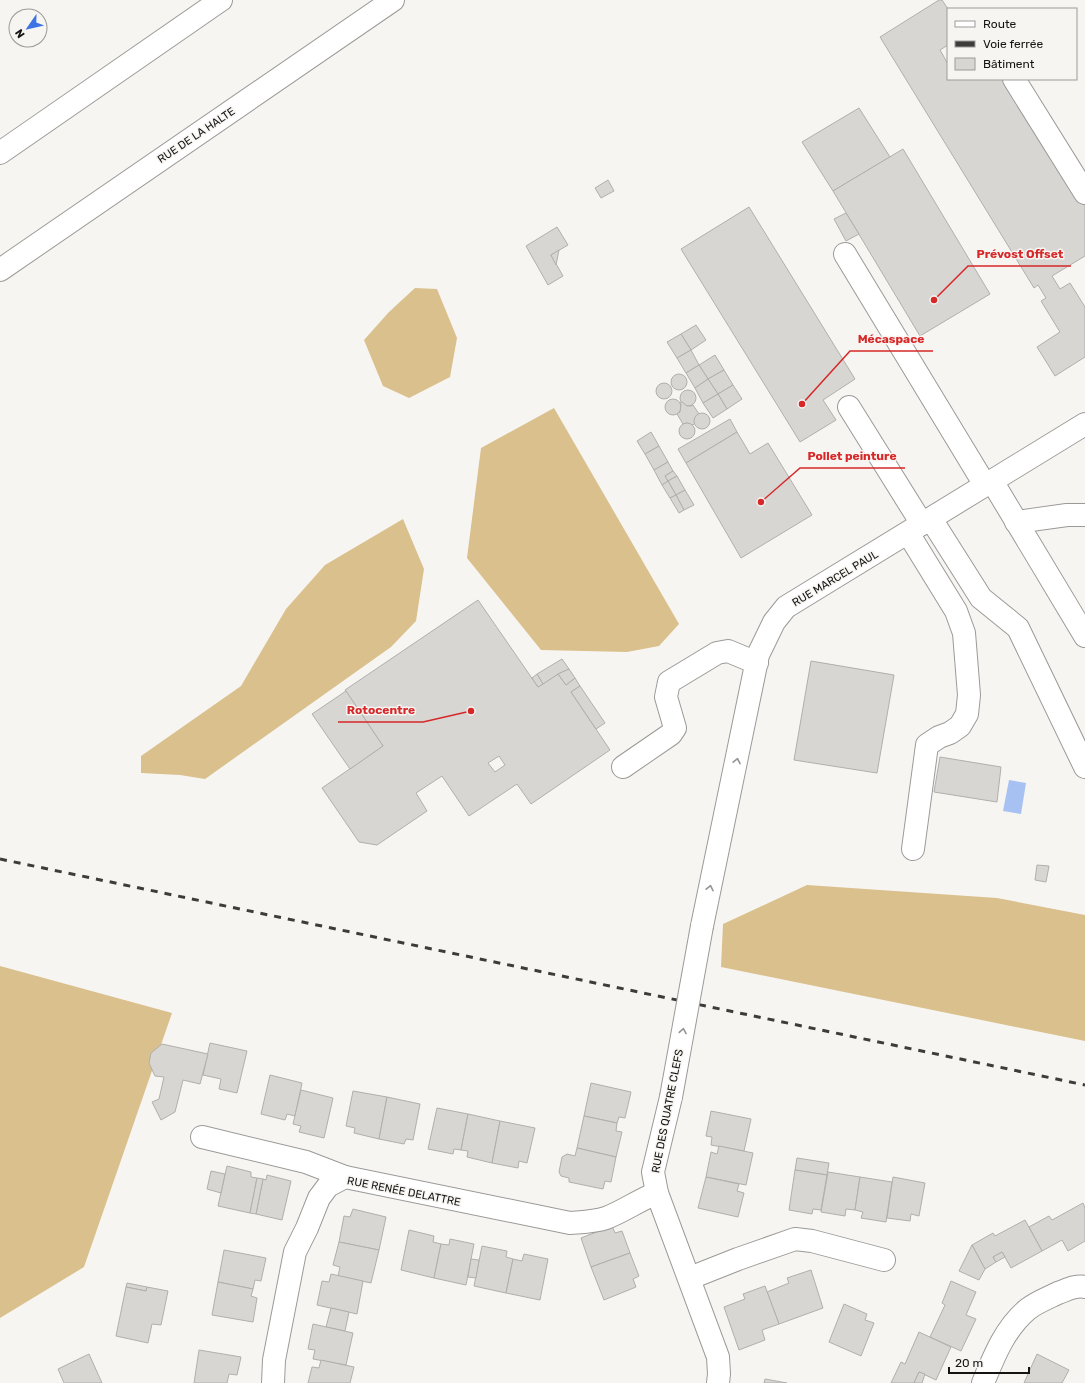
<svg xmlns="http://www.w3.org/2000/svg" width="1085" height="1383" font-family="Rubik,sans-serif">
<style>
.forest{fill:#dac08c}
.water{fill:#a7c2f2}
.building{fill:#d8d6d3;stroke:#b1afac;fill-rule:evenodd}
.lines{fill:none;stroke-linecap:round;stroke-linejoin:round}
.minor-casing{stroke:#9c9a97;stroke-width:24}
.minor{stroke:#fff;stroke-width:22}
.rail{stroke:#3e3c3b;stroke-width:3;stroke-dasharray:7 7;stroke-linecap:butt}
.minor-bridge-casing{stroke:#9c9a97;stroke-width:24;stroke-linecap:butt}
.minor-bridge{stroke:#fff;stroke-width:22}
.oneway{stroke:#969595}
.labels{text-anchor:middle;stroke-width:3;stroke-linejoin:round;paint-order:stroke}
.street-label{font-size:11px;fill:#151413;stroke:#f7f5f2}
.leader{fill:none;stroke:#d62828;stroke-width:1.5}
.callout-dot{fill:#d62828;stroke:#f7f5f2;stroke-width:1.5}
.callout-label{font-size:12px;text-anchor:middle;font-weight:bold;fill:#d62828;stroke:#f7f5f2;stroke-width:3;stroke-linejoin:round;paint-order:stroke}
</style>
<rect width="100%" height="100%" fill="#f7f5f2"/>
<!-- forest -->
<g class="forest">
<path d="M415,288l22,1 20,49 -7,39 -41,21 -26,-12 -19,-46 25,-28z"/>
<path d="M554,408l125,216 -20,22 -32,6 -86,-2 -74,-92 14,-110z"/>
<path d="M403,519l21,50 -8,52 -25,26 -186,132 -25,-4 -39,-2v-17l100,-70 45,-77 39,-44z"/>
<path d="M807,885l190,13 88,17v126l-364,-74 2,-43z"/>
<path d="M0,966l172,47 -88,254 -84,51z"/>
</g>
<!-- water -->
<path class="water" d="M1009,780l17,3 -5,31 -18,-3z"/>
<!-- building -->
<g class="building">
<path d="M939,0h3l6,9v36l-8,5 8,14v15h59l78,126v51l-33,20 8,13 10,-6 15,24v50l-30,19 -18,-29 23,-15 -19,-31 5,-3 -8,-13 -4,3 -154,-251z"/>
<path d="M859,108l31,49 -57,34 -31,-49z"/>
<path d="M903,149l87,145 -70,42 -87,-145z"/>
<path d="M608,180l6,11 -13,7 -6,-10z"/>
<path d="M749,207l106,172 -32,21 13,20 -36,22 -119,-193z"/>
<path d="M846,213l13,21 -13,7 -12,-22z"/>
<path d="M557,227l11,18 -17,10 12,21 -15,9 -22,-39z"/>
<path d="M559,250l-3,15 -5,-10z"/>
<path d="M696,325l10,15 -15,10 -10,-16z"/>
<path d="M681,334l10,16 -14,8 -10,-16z"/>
<path d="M691,350l8,15 -13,8 -9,-15z"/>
<path d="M715,355l9,15 -16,9 -9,-14z"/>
<path d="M699,365l9,14 -13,9 -9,-15z"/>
<path d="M724,370l9,15 -15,9 -10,-15z"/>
<circle cx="679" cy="382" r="8"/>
<path d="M708,379l10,15 -15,9 -8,-15z"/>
<circle cx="664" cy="391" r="8"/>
<path d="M733,385l9,14 -15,10 -9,-15z"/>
<circle cx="688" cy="398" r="8"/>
<path d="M718,394l9,15 -14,9 -10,-15z"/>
<circle cx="673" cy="407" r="8"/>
<path d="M682,402l5,4h4l2,-1 6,9 -2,1 -2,4v4l-2,2 -6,-2 -4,1 -6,-10 3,-2 1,-7 -1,-2z"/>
<circle cx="702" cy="421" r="8"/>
<path d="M730,419l7,13 -51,31 -8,-14z"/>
<circle cx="687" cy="431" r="8"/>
<path d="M651,432l8,14 -14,8 -8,-13z"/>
<path d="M737,432l13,22 18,-11 44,72 -71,43 -55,-95z"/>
<path d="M659,446l9,16 -14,8 -9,-16z"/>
<path d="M668,462l5,9 -8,5 3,5 -6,4 -8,-15z"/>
<path d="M673,471l4,5 -9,5 -3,-5z"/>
<path d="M677,476l8,14 -9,5 -8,-14z"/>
<path d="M668,481l8,14 -6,3 -8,-13z"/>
<path d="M685,490l9,15 -10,5 -8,-15z"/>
<path d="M676,495l8,15 -5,3 -9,-15z"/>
<path d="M478,600l60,87 20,-13 8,11 9,-7 5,8 -9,6 39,58 -79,54 -14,-20 -48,32 -27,-40 -26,17 11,18 -50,34 -18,-3 -37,-54 61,-42 -38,-56zM499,756l6,9 -10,7 -7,-9z"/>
<path d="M562,659l7,10 -11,5 -15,10 -6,-10z"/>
<path d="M811,661l83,14 -17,98 -83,-13z"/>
<path d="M569,669l6,9 -9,7 -8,-11z"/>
<path d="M537,674l6,10 -5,3 -6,-9z"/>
<path d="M580,686l25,37 -9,6 -25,-37z"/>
<path d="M346,691l37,55 -33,23 -38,-55z"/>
<path d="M940,757l61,10 -4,35 -63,-10z"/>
<path d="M1037,865l12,1 -3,16 -11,-2z"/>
<path d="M210,1043l37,8 -10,42 -18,-4 2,-10 -18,-4z"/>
<path d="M162,1044l46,10 -8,30 -17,-4 -8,32 -14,8 -9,-18 7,-3 5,-22 -9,-1 -6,-13 2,-10z"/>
<path d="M270,1075l32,8 -7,33 -8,-2 -2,6 -24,-6z"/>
<path d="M591,1083l40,9 -6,26 -6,-1 -2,6 -33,-7z"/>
<path d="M301,1090l32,8 -9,40 -25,-6 2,-6 -8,-2z"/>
<path d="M353,1091l34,6 -8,42 -25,-6 1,-5 -9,-2z"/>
<path d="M387,1097l33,7 -7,36 -7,-1 -2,5 -25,-5z"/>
<path d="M437,1108l31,6 -7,36 -7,-1 -1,5 -25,-5z"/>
<path d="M711,1111l40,8 -7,32 -33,-6 1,-8 -6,-1z"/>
<path d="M468,1114l32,7 -8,42 -25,-6 1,-6 -7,-1z"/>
<path d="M584,1116l33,7 -1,8 6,1 -6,25 -39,-9z"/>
<path d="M500,1121l35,7 -8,35 -8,-2 -1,7 -26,-5z"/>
<path d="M719,1146l34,7 -7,32 -40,-8 5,-25 6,2z"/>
<path d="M577,1148l39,9 -5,25 -6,-1 -2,8 -34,-7v-4l-8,-2 -2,-4 3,-15 5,-3 8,2z"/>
<path d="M797,1158l32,5 -2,12 -32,-5z"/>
<path d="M227,1166l24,6v5l6,1 -7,35 -32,-7z"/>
<path d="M795,1170l32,5 -6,35 -8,-1 -1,5 -23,-4z"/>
<path d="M211,1171l14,3 -4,19 -14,-4z"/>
<path d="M828,1172l32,5 -5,33 -9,-1 -1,7 -24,-4z"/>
<path d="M267,1175l24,6 -9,39 -26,-6 7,-35 3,1z"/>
<path d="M706,1177l33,7 -2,7 7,2 -6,24 -40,-9z"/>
<path d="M860,1177l32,5 -6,40 -25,-4 2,-6 -8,-2z"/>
<path d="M893,1177l32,6 -6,33 -8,-2 -1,7 -23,-3z"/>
<path d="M257,1178l6,1 -7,35 -6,-1z"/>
<path d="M1083,1203l2,5v33l-17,10 -6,-11 -20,11 -13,-24 20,-11 3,4z"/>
<path d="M353,1209l33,8 -7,33 -40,-8 5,-26 6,1z"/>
<path d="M1025,1220l17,31 -31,17 -9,-16 -9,5 3,5 -11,7 -13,-24 21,-12 2,3z"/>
<path d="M612,1226l3,7 7,-2 8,22 -39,14 -10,-29z"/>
<path d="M409,1230l25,6 -1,6 8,2 -7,34 -33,-8z"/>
<path d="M450,1239l24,5 -8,41 -32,-7 7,-34 8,1z"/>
<path d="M339,1242l40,8 -8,33 -33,-7 2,-9 -7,-2z"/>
<path d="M972,1245l13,24 -6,11 -20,-9z"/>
<path d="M482,1246l25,5 -1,6 7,2 -7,34 -32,-7z"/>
<path d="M224,1250l42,8 -5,23 -6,-1 -2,9 -35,-7z"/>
<path d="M1002,1252l3,5 -9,5 -3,-5z"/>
<path d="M630,1253l9,23 -6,3 3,8 -32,13 -13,-33z"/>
<path d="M524,1254l24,5 -8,41 -34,-7 7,-34 9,2z"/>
<path d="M471,1259l8,1 -3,18 -8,-1z"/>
<path d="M811,1270l12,38 -44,16 -12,-32 22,-9 -2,-5z"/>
<path d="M331,1274l32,7 -6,33 -40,-9 5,-24 7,1z"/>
<path d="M951,1281l25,11 -10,23 10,4 -15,32 -31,-14 15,-32 -3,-2z"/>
<path d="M218,1282l35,7 -2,7 6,2 -4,24 -41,-7z"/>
<path d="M127,1283l20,4 -1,4 -20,-4z"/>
<path d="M765,1286l14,38 -17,6 3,10 -26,10 -15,-43 21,-8 -2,-5z"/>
<path d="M126,1287l20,4 1,-4 21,4 -7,34 -9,-1 -4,19 -32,-7z"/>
<path d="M844,1304l23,10 -2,6 9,3 -13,33 -32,-14z"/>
<path d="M331,1308l18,4 -4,19 -19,-4z"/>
<path d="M313,1324l40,9 -7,32 -33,-6 2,-9 -7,-1z"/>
<path d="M919,1332l32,15 -15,33 -17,-8 -5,11h-23l10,-21 4,2z"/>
<path d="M199,1350l42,7 -4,18 -8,-1 -2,9h-33z"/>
<path d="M89,1354l13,29h-38l-6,-14z"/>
<path d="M1037,1354l32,16 -7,13h-38z"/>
<path d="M321,1360l33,7 -4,16h-42l4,-16 7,1z"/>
<path d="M919,1372l6,2 -3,9h-8z"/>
<path d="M765,1379l22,4h-23z"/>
</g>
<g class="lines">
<!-- minor casing -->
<g class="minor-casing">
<g id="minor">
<path d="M1014,79l71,114"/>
<path d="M0,153l221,-153"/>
<path d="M845,254l140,231"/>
<path d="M0,270l393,-270"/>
<path d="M849,407l73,117"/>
<path d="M992,481l93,155"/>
<path d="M931,519l50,79 37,30 67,139"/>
<path d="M1016,522l51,-7h18"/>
<path d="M908,533l48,78 8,22 5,62 -2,19 -7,12 -10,7 -11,4 -12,8 -14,104"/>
<path d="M623,767l48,-33 4,-6 -9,-31 3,-15 48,-29 11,-2 29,12"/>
<path d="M702,926l56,-271 16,-33 12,-15 299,-183"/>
<path d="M671,1097l-18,75 4,21 61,164 1,17 -1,9"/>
<path d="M202,1137l104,25 39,15"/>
<path d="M690,1278l48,-19 57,-20 17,2 72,19"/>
<path d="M273,1383l1,-23 21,-108 12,-24 12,-30 9,-12 17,-9 225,46c12,-1 24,-1 36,-5 18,-7 33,-18 51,-25"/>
<path d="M983,1383c11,-27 22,-55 45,-74 9,-7 20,-11 30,-16 9,-3 17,-8 27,-6"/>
</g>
</g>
<!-- minor -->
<use href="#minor" class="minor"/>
<!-- rail -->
<path class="rail" d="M0,859l1085,226"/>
<!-- minor-bridge casing -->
<g class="minor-bridge-casing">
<path id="minor-bridge" d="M671,1097l31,-171"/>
</g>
<!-- minor-bridge -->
<use href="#minor-bridge" class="minor-bridge"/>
</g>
<!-- one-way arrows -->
<defs><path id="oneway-chevron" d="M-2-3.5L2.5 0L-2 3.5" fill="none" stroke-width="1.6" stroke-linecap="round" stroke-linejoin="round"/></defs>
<g class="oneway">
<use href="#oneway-chevron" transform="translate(737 761) rotate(-78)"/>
<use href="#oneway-chevron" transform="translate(710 888) rotate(-78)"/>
<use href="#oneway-chevron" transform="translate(683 1031) rotate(-80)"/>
</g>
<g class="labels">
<!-- street labels -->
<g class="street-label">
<text transform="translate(196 135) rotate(-34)" y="4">RUE DE LA HALTE</text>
<text transform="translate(835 578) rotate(-31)" y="4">RUE MARCEL PAUL</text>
<text transform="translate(667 1111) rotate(-79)" y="4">RUE DES QUATRE CLEFS</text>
<text transform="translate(404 1191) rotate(11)" y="4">RUE RENÉE DELATTRE</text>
</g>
</g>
<!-- callouts -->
<path class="leader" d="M934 300L968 266H1071M802 404L850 351H933M761 502L800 468H905M471 711L423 722H338"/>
<g class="callout-dot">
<circle cx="934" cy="300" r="4"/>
<circle cx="802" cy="404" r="4"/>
<circle cx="761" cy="502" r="4"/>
<circle cx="471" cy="711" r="4"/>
</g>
<g class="callout-label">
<text x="1020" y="258">Prévost Offset</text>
<text x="891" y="343">Mécaspace</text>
<text x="852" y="460">Pollet peinture</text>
<text x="381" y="714">Rotocentre</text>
</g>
<!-- legend -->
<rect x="947" y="8" width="130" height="72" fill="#f7f5f2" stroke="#9d9b99"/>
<rect x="955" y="21" width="20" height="6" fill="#ffffff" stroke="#9d9b99"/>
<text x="983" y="28" font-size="12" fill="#151413">Route</text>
<rect x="955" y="41" width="20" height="6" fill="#3e3c3b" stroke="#9d9b99"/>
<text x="983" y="48" font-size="12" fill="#151413">Voie ferrée</text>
<rect x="955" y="58" width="20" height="12" fill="#d8d6d3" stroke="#9d9b99"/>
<text x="983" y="68" font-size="12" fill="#151413">Bâtiment</text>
<!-- north arrow -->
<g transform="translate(28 28) rotate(236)"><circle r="19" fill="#f7f5f2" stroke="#9d9b99"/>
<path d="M0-3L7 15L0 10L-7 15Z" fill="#3d74e4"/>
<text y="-6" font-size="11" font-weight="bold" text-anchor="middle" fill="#151413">N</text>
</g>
<!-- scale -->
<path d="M949 1367v6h80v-6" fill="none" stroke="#151413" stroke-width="2"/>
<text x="955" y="1367" font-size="12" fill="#151413" stroke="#f7f5f2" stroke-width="3" paint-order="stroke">20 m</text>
</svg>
